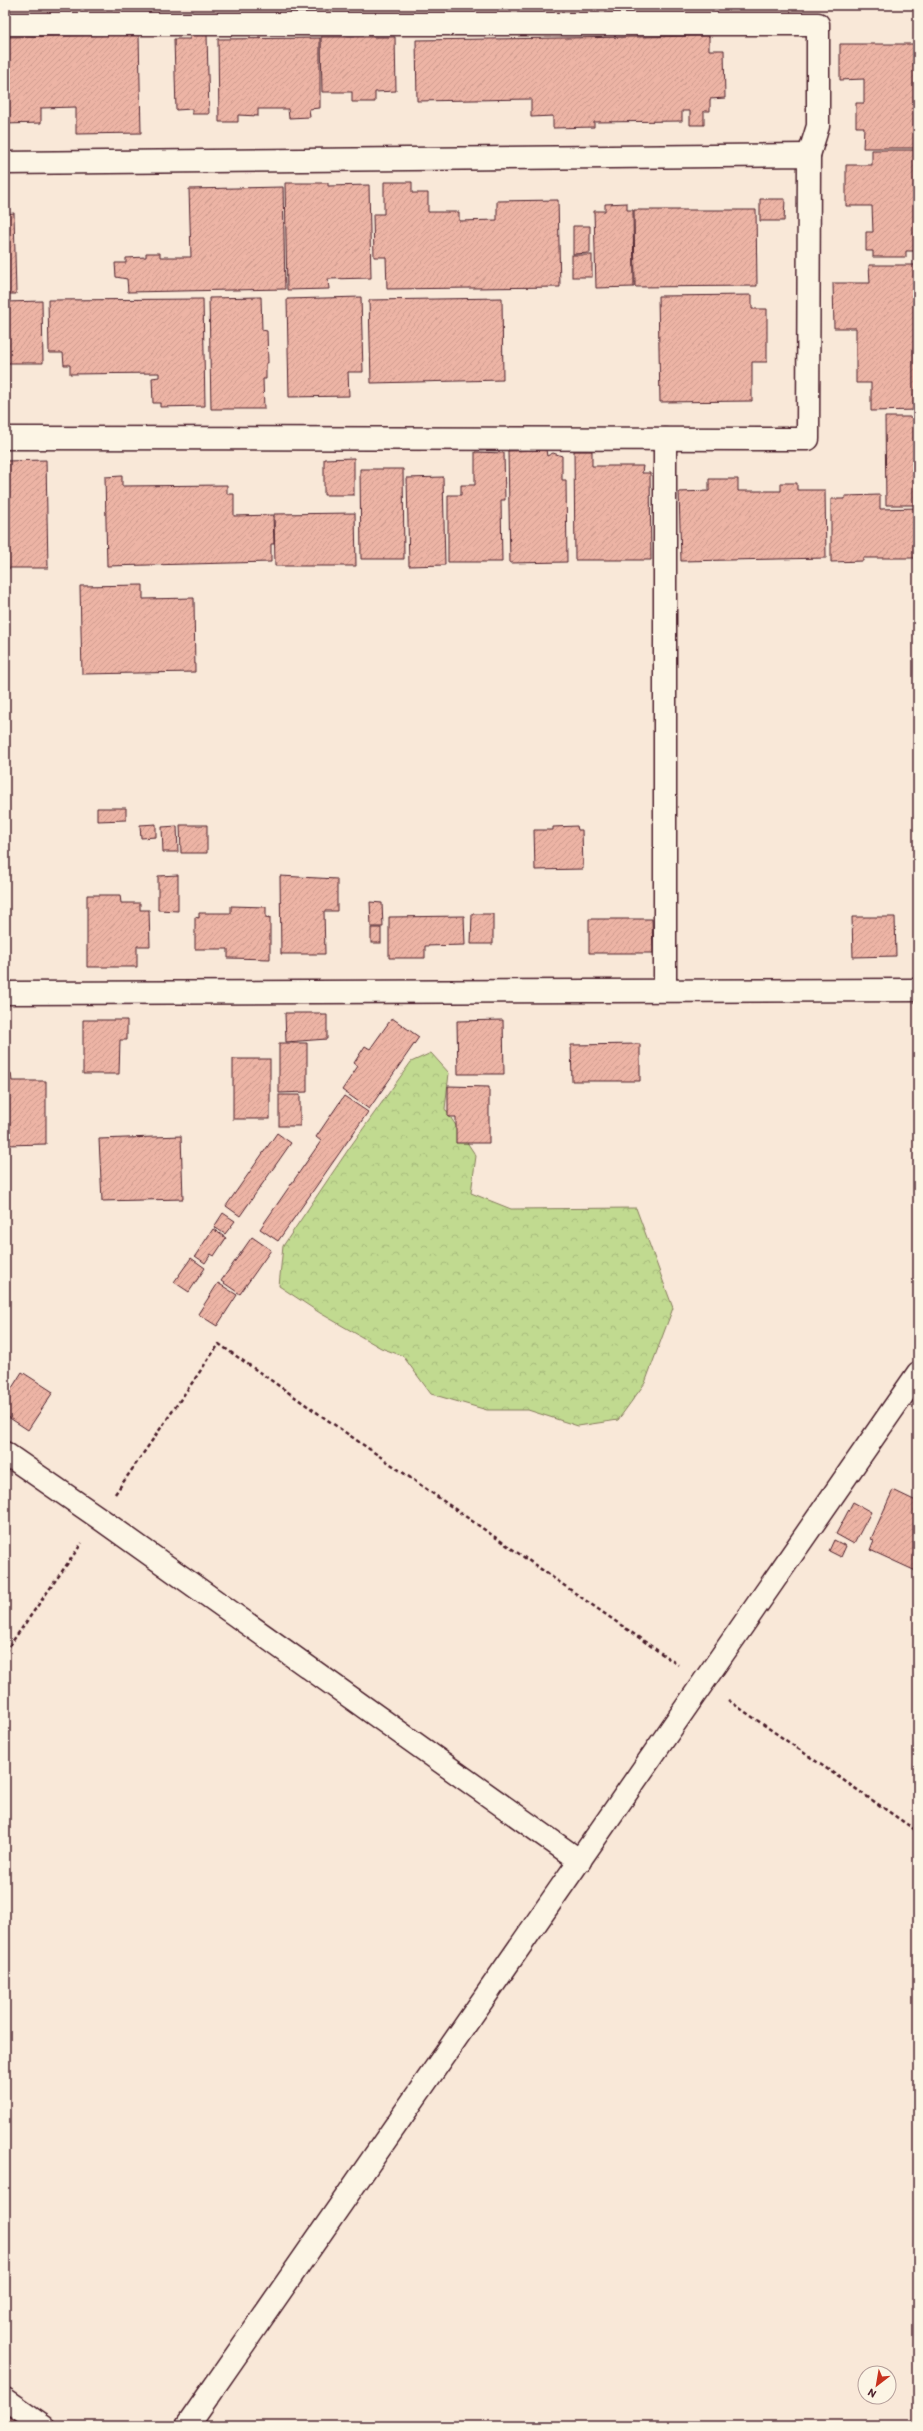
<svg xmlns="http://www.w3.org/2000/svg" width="923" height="2431" font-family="Itim,sans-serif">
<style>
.forest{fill:url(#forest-crowns);stroke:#867c5e}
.building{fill:url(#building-hatch);stroke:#4a1f2b}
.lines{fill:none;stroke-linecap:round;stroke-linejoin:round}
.minor-casing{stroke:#4a1f2b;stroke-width:25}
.path{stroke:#4a1f2b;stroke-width:2.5;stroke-dasharray:4 3;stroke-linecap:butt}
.minor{stroke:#fcf5e5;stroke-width:22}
</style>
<defs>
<pattern id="forest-crowns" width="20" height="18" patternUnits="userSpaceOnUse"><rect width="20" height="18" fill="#c1da90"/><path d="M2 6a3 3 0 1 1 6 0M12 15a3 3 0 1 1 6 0" fill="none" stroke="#a7bb7c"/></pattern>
<pattern id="building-hatch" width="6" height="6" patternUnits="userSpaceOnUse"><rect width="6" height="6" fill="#edb4a5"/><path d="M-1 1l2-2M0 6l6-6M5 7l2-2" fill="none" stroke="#cd9a8e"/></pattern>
</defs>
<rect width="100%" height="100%" fill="#f9e8d8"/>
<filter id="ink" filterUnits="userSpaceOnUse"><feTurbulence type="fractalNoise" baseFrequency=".025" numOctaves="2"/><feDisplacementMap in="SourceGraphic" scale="8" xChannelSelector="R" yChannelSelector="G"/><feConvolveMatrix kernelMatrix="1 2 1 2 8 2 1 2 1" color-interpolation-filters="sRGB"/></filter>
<g filter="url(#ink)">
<!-- forest -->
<path class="forest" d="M431,1053l18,20 -4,36 31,47 -5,37 40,16 125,-1 37,100 -28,75 -27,37 -40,6 -50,-16h-41l-56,-16 -28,-38 -22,-8 -61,-35 -41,-27 4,-40 67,-99 61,-85z"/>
<!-- building -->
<g class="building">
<path d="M139,35l2,98 -65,1v-27l-35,1v15l-36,1v-87z"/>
<path d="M190,35h17l2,79h-17v-5l-16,1 -2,-71h16z"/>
<path d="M709,36v14h15l1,48 -15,1v12h-6v14h-14v-14h-8v10l-88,1v5l-41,1v-12l-22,1v-18l-114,2 -1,-61z"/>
<path d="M321,37h74l1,54 -21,1v10h-23v-10h-30z"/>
<path d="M320,38v70l-11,1 1,8 -21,1 -1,-9h-30v7l-20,-1v7h-19l-1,-83z"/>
<path d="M840,44h78v104h-55l1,-21h-8v-24h8v-24l-24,1z"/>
<path d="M872,150h46v101h-12v6h-33v-6h-7v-19h7l-1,-26h-26v-41h26z"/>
<path d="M384,182h28v11h16v19h31v9l38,-1v-19l61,-1 2,87 -173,2 -1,-32h-12l-1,-43h11z"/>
<path d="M285,183h43v3l41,-1 2,93 -43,1 1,10 -42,1z"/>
<path d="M283,187l2,102 -157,3 -1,-13 -11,-2 -1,-14h11v-5l20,-1v-4h14v4h31l-2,-68z"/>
<path d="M760,199h25l-1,22h-24z"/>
<path d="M627,203v7h6l1,77 -38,1 -2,-77h11v-7z"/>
<path d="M634,210h122l1,76 -122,1z"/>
<path d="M14,213l2,81h-11v-80z"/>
<path d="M573,226h17v27l-17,1z"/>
<rect x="572" y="255" width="20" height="22"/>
<path d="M869,265h49v145l-47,1v-28h-15v-55h-22l-1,-45h37z"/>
<path d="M752,295v14h15v53h-15v39l-92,1 -2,-106z"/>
<path d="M261,297l1,33 5,1 1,32h-2v16h-3l1,30h-53l-2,-111z"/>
<path d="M361,297l2,75h-15l1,24 -60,1 -2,-98z"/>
<path d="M502,298l1,82 -132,3 -2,-83z"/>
<path d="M203,299l2,107 -45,1v-4h-7l-1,-25 7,-1v-4l-89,1v-9h-6l-1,-12h-14l-1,-53z"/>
<path d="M42,301l1,62h-35l1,47h-4v-108z"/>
<path d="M885,417h33v88h-32z"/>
<path d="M546,450l1,6 6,-3 9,3v24h4l1,82 -57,1 -2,-112z"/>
<path d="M574,451h18v15h51l-1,7h8l1,87h-76z"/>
<path d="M475,452l29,1 1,47h-4l1,62h-54v-67h13v-10h14z"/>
<path d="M354,458v37h-30v-36z"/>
<path d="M46,460l2,108h-43v-107z"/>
<path d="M360,469h43l1,90h-43z"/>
<path d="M122,476v10l105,-1v9h7v22l39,-1 1,29h-3v18l-164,4 -2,-89z"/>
<path d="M443,477l2,88 -36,1 -2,-88z"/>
<path d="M709,479h29v12h43v-8h16v7h28l1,68 -145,3 -2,-69 30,-1z"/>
<path d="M880,495v14l38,-1v50h-55v3l-32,1v-63h14v-3z"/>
<path d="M355,513l1,53h-81l-1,-52z"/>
<path d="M143,585v14l51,-1 1,74 -113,2 -2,-88z"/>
<path d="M97,808h29v12l-29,1z"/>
<path d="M156,824v13l-15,1 -1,-13z"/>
<path d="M180,825h27v28h-26z"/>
<path d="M177,826l1,26h-15l-1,-25z"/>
<path d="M577,826l1,4h4l1,39 -48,1 -1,-40h19v-3z"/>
<path d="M178,875v36l-20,-1v-34z"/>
<path d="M280,876l57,3v32h-13l1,43h-44z"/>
<path d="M87,895h33l1,8h19v7h9l1,36h-13v21h-50z"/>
<path d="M370,902l12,1 1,24h-12z"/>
<path d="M231,906l35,1v11l4,-1v42l-42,-1v-9h-33v-32l4,1v-5h32z"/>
<path d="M472,914h21v30h-22z"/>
<path d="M464,916l1,29 -40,1v12h-36v-41z"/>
<path d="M852,917h43l1,39 -43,1z"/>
<path d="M589,919h63l1,34h-64z"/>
<rect x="371" y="928" width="10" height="15"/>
<path d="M285,1013h35l1,2h6v24l-41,3z"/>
<path d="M392,1018l27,19 -50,72 -27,-19 16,-24 -4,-3 11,-17 5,3z"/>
<path d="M83,1020h44v20h-7l-1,34h-36z"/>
<path d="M503,1020l1,54h-46l-1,-53z"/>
<path d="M279,1043h28v49l-28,1z"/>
<path d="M640,1044v37h-68l-1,-36z"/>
<rect x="233" y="1059" width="37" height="60"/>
<path d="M5,1073h6l1,8h34v63l-41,1z"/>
<path d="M448,1086l41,1v56h-33v-26h-8z"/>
<rect x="279" y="1095" width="21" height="31"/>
<path d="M344,1096l24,16 -90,129 -18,-12 61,-88 -5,-4z"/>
<path d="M277,1133l14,10 -51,73 -14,-10z"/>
<path d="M181,1136l2,63 -81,2 -3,-62z"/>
<path d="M223,1213l12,8 -10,13 -11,-7z"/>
<path d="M213,1229l13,9 -12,18 -3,-2 -6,9 -10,-7z"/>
<path d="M252,1237l19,13 -31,44 -19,-13z"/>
<path d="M191,1258l14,10 -16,24 -15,-10z"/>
<path d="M218,1283l19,12 -20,31 -19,-12z"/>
<path d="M22,1372l31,20 -25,38 -23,-15v-16z"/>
<path d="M893,1490l23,11 2,-4v75l-48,-22 4,-10 -3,-1z"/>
<path d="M853,1502l18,10 -17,32 -18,-10z"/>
<path d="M834,1540l12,6 -5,11 -12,-6z"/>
<path d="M5,2414l17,12h-17z"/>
</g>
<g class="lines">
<!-- minor casing -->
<g class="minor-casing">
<g id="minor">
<path d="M5,24h813v102l-9,29"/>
<path d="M5,163l804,-8 -1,284 -803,-1"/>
<path d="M665,990v-551"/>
<path d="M5,993l913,-3"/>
<path d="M5,1453l94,65 481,343"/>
<path d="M5,2399l39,27"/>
<path d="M187,2426l731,-1053"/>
</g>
</g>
<!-- path -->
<g class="path">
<path d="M115,1494l104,-150 459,321"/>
<path d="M5,1652l77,-109"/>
<path d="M728,1700l190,132"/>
</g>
<!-- minor -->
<use href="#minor" class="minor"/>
</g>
</g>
<!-- margin -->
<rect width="923" height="2431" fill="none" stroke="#fcf5e5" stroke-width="20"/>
<rect x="10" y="10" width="903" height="2411" fill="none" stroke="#4a1f2b" stroke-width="1.5" filter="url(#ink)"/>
<!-- north arrow -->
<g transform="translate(877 2385) rotate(211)"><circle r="19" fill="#fcf5e5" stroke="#b59f9b"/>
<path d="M0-3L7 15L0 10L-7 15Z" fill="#c8321e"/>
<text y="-6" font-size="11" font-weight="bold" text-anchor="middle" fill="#4a1f2b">N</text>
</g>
</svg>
